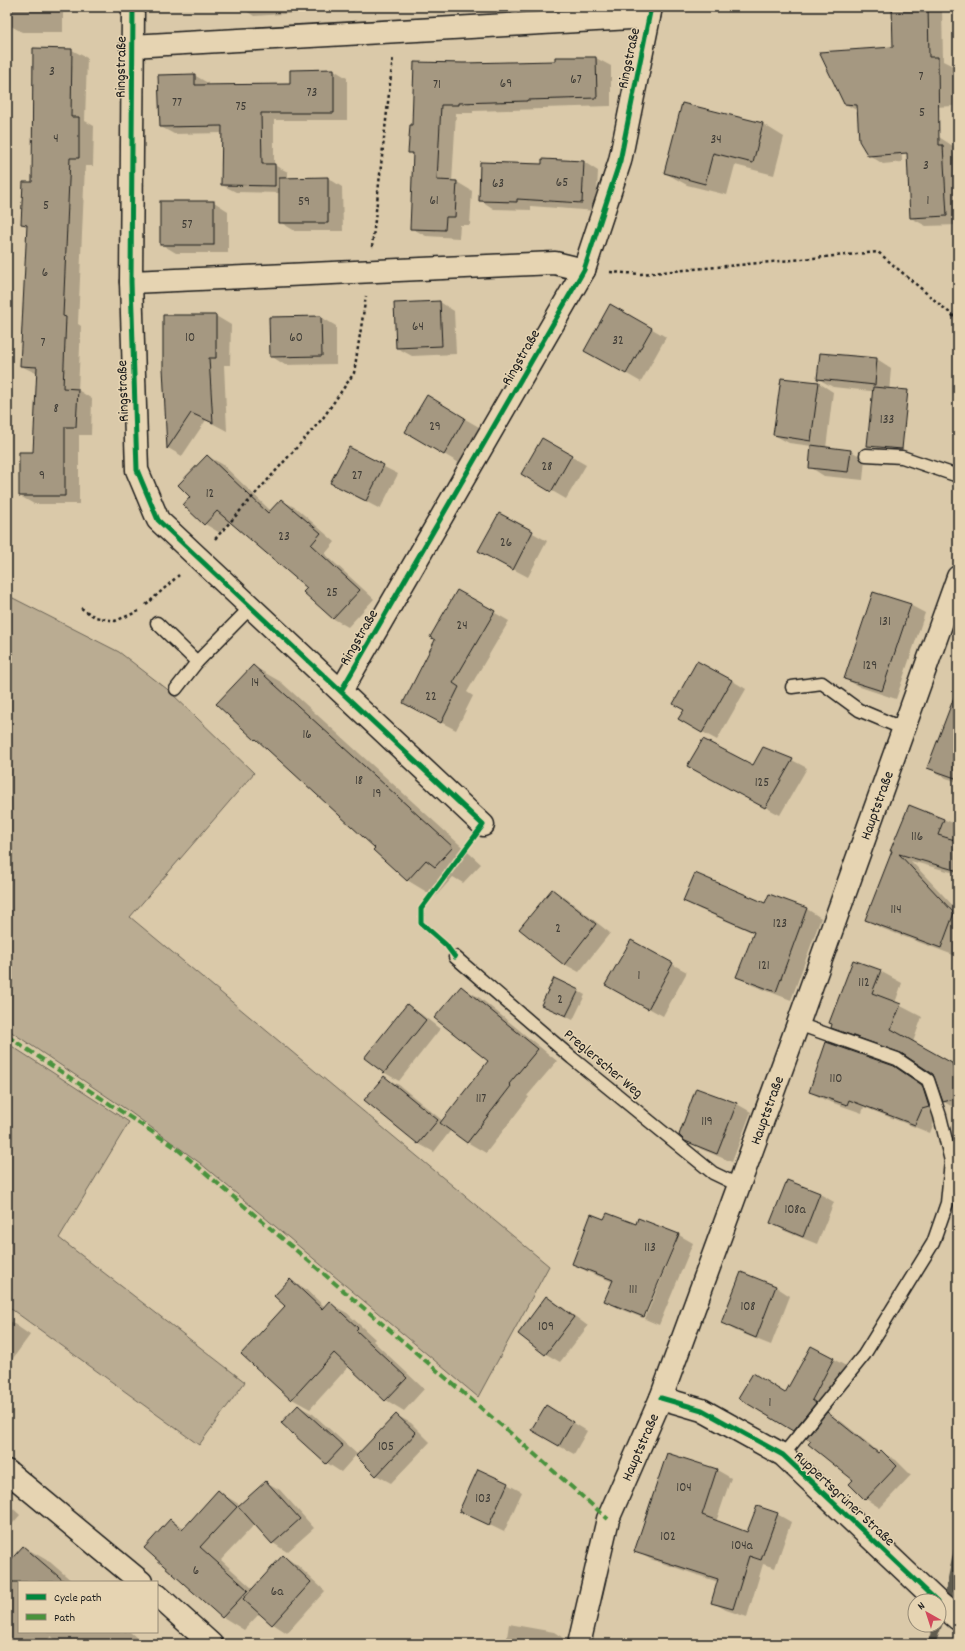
<svg xmlns="http://www.w3.org/2000/svg" width="965" height="1651" font-family="Dekko,sans-serif">
<style>
.green{fill:#baac92;stroke:#6b6457}
.shadow{fill:#0003}
.lines{fill:none;stroke-linecap:round;stroke-linejoin:round}
.stream{stroke:#605b4f;stroke-width:8}
.building{fill:#a59881;stroke:#1c1c1c}
.service-casing{stroke:#1c1c1c;stroke-width:15}
.minor-casing{stroke:#1c1c1c;stroke-width:25}
.secondary-casing{stroke:#1c1c1c;stroke-width:25}
.path{stroke:#1c1c1c;stroke-width:2.5;stroke-dasharray:3 3;stroke-linecap:butt}
.service{stroke:#e6d4b2;stroke-width:12}
.minor{stroke:#e6d4b2;stroke-width:22}
.secondary{stroke:#e6d4b2;stroke-width:22}
.quiet{stroke:#49923c;stroke-width:4;stroke-dasharray:8 4;stroke-linecap:butt}
.cycleway-casing{stroke:#e6d4b2;stroke-width:8}
.cycleway{stroke:#00873e;stroke-width:5}
.labels{text-anchor:middle;stroke-width:3;stroke-linejoin:round;paint-order:stroke}
.number-label{font-size:13px;fill:#3e3b35}
.street-label{font-size:15px;fill:#1c1c1c;stroke:#e6d4b2}
</style>
<rect width="100%" height="100%" fill="#dac9a9"/>
<filter id="ink" filterUnits="userSpaceOnUse"><feTurbulence type="fractalNoise" baseFrequency=".025" numOctaves="2"/><feDisplacementMap in="SourceGraphic" scale="8" xChannelSelector="R" yChannelSelector="G"/><feConvolveMatrix kernelMatrix="1 2 1 2 8 2 1 2 1" color-interpolation-filters="sRGB"/></filter>
<g filter="url(#ink)">
<!-- green -->
<g class="green">
<path d="M7,595l112,57 48,37 87,84 -124,144 419,349 -71,131 -278,-234 -70,-51 -123,-83z"/>
<path d="M7,1043l122,79 -70,116 186,144 -46,63 -192,-139z"/>
</g>
<!-- shadow -->
<g class="shadow">
<path d="M7,7h56v25h-41l-15,-8z"/>
<path d="M240,7h57l1,6 -44,3z"/>
<path d="M863,7h79l1,54 10,5v40l-53,3 2,53 -19,2 -14,-9 -11,-44 -13,-7 49,-56 -1,-40h-27z"/>
<path d="M34,49l38,1 15,8 -2,63 9,5 -1,40h-8l-7,158 3,2 -3,64 14,9 -1,36h-12v69h-45l-14,-8 14,-43 4,-79 -17,-8 7,-139 -6,-3 11,-41z"/>
<path d="M596,58l15,8v40l-69,2v1l-69,2v2h-17l-4,69h5l15,9 -2,34h-10l-1,13 -33,-2 -15,-8 3,-73 -5,-3 4,-26 51,-62 92,-2z"/>
<path d="M334,70l13,8v42h-73v45l14,7v6h40l14,9 1,44h-48l-15,-9v-29l-44,-1 -14,-7 1,-52 -49,1 -13,-7 33,-52 14,8v3l83,-1z"/>
<path d="M682,104l81,20 21,13 -10,38 -39,-10 -8,30 -40,-10 -22,-12z"/>
<path d="M939,137l14,9v6l5,2v71l-32,1 -15,-8z"/>
<path d="M584,162l14,9 -2,40 -65,-5v4l-37,-1 -14,-9 63,-35z"/>
<path d="M214,202l14,9v42h-52l-15,-9z"/>
<path d="M440,302l14,9 2,43 -44,2 -15,-8z"/>
<path d="M611,305l55,32 -25,45 -56,-32z"/>
<path d="M216,316l15,9 -1,40h-6l3,66 -21,-11 -24,36 -14,-8 -4,-80z"/>
<path d="M321,317l15,9v38l-51,1 -14,-9 -1,-38z"/>
<path d="M877,359l14,9 -2,25 -56,-6 -15,-8z"/>
<path d="M819,383l14,9 -7,56 25,3 14,8 -2,21 -39,-4 -14,-9 2,-21 -23,-3 -15,-8z"/>
<path d="M427,397l52,30 -20,36 -52,-31z"/>
<path d="M542,440l44,25 -20,34 -43,-25z"/>
<path d="M349,449l49,25 -18,35 -49,-26z"/>
<path d="M207,456l15,8 49,47 10,-11 15,8 39,34 -10,12 49,45 -26,28 -14,-8 -29,-27 3,-4 -78,-67 -10,12 -15,-9 -21,-19 7,-8z"/>
<path d="M499,514l48,27 -19,36 -34,-18z"/>
<path d="M457,591l52,30 -42,71 6,4 -17,34 -37,-19 17,-71z"/>
<path d="M910,605l15,8 -29,86 -36,-12 -15,-8z"/>
<path d="M253,666l28,16 200,182 -18,19 -10,-6 -18,20 -28,-17 -31,-32 -114,-105 -7,-4z"/>
<path d="M731,680l15,9 -29,51 -38,-21z"/>
<path d="M958,689v93l-12,-4 -17,-10z"/>
<path d="M792,760l15,8 -27,47 -77,-41z"/>
<path d="M910,806l43,17 5,-5v56l-47,-13 47,50v39l-2,6 -75,-28 -14,-8z"/>
<path d="M552,890l15,9 43,34 -31,39 -15,-8z"/>
<path d="M769,895l38,14 14,9 -30,82 -39,-15 -14,-8 16,-44 -55,-24 -15,-8 82,3z"/>
<path d="M672,964l15,8 -24,44 -42,-23z"/>
<path d="M880,971l22,12 -7,20 27,14 -9,25 45,39v29l-14,-8 -11,-29 -16,-11 -63,-22 -22,-13z"/>
<path d="M461,987l19,11 77,63 -30,35 2,1 -43,56 -19,-11 -16,-12 -17,22 -15,-8 -54,-44 19,-23 15,8 44,36 46,-60z"/>
<path d="M578,991l7,4 -12,25 -24,-12z"/>
<path d="M407,1005l14,9 19,15 -41,52 -14,-8 -19,-15z"/>
<path d="M954,1066l4,2v7z"/>
<path d="M893,1067l43,27v23l-6,16 -66,-26 -2,6 -37,-13 -15,-8z"/>
<path d="M697,1089l40,15 14,8 -19,50 -31,-13 -15,-9z"/>
<path d="M788,1181l32,13 14,8 -17,42 -32,-13 -14,-9z"/>
<path d="M639,1219l40,16h-2l-34,83 -23,-9 -15,-9 8,-18 -25,-10 -15,-8 32,-44 31,5z"/>
<path d="M679,1235l14,8 -34,82 -14,-6z"/>
<path d="M742,1274l34,13 14,9 -19,49 -35,-14 -14,-8z"/>
<path d="M290,1280l18,11 17,16 4,-4 18,10 28,26 -2,2 51,48 -20,22 -18,-11 -37,-34 -39,43 -18,-10 -5,-93z"/>
<path d="M547,1297l14,9 27,20 -28,36 -14,-8z"/>
<path d="M7,1319l23,16 -19,26 -4,-2z"/>
<path d="M811,1347l35,19 -22,42 3,3 -21,26 -67,-39 47,-4z"/>
<path d="M298,1406l15,8 45,41 38,-40 15,8 19,19 -39,41 -15,-8 -20,-20 -15,17 -14,-9 -44,-40z"/>
<path d="M828,1414l14,8 38,31 1,-1 15,8 15,15 -31,33 -14,-9 -16,-15 4,-4z"/>
<path d="M561,1415l26,16 -13,23 -15,-8z"/>
<path d="M668,1454l49,16 14,8 -15,44 32,11 29,-19 14,8 -16,46 -12,-4 -16,53 -21,-7 -14,-8 6,-20 -68,-23 -14,-8z"/>
<path d="M266,1482l14,8 34,38 -27,24 -14,-9 -18,-19 -34,36 32,29 30,-33 14,9 28,26 -38,42 -14,-9 -13,-11 -16,17 -21,-13 -77,-69 24,-28 15,8 33,-37 22,14z"/>
<path d="M507,1484l15,8 -18,40 -43,-21z"/>
<path d="M7,1503l13,12 -13,15z"/>
<path d="M24,1547l26,15 23,20h-54v50h111l14,12h-84l-9,-8 -7,8h-37v-78z"/>
<path d="M509,1624l45,8 17,11v1h-65z"/>
<path d="M673,1641l10,3h-11z"/>
</g>
<g class="lines">
<!-- stream -->
<g class="stream">
<path d="M939,1623l10,-30 9,-44"/>
<path d="M931,1644l7,-19"/>
</g>
</g>
<!-- building -->
<g class="building">
<path d="M892,7h36l1,50h9l1,88h4l4,71 -37,2 -3,-65 -39,3 -9,-15 -2,-36 -13,-1 -25,-52 74,-5z"/>
<path d="M33,48l39,1 -1,68h8v41h-9l-7,158 3,1 -3,71 15,1 -2,38h-11v69h-46v-44h14l4,-85 -17,-1 7,-141 -6,-1 2,-42h9z"/>
<path d="M555,57h41l1,41 -70,2v1l-68,2v2h-18l-4,75 20,1 -2,36h-9l-1,13 -35,-1 3,-76h-5l2,-28h2l2,-63 50,1 91,-2z"/>
<path d="M334,69v44h-73l1,51h13v22l-54,-1 1,-59 -62,1 -2,-52 37,-1v11l95,-1v-14z"/>
<path d="M682,103l81,20 -10,40 -40,-10 -8,31 -41,-11z"/>
<path d="M542,159l42,2 -2,42 -65,-4v3l-38,-1 1,-39 62,2z"/>
<path d="M328,177v46h-49v-45z"/>
<rect x="160" y="201" width="54" height="44"/>
<path d="M440,301l2,45 -46,2 -2,-45z"/>
<path d="M610,304l42,24 -26,46 -42,-23z"/>
<path d="M163,315h53v43h-7l4,65 -22,-10 -24,36 -4,-81z"/>
<path d="M321,316l1,40 -52,1 -1,-40z"/>
<path d="M820,353l57,5 -2,27 -58,-6z"/>
<path d="M781,378l38,4 -8,59 -38,-6z"/>
<path d="M873,387l35,3 -6,59 -35,-3z"/>
<path d="M427,395l38,23 -21,37 -39,-23z"/>
<path d="M542,438l30,17 -21,37 -30,-18z"/>
<path d="M811,445l40,5 -3,22 -39,-4z"/>
<path d="M349,447l35,18 -18,36 -36,-18z"/>
<path d="M207,455l61,58 13,-14 40,34 -10,12 49,45 -27,29 -30,-27 4,-4 -90,-77 -13,14 -21,-20 7,-8 -12,-12z"/>
<path d="M499,513l34,18 -20,39 -35,-19z"/>
<path d="M457,590l38,21 -42,72 6,4 -18,36 -38,-20 32,-63 -5,-3z"/>
<path d="M873,592l38,12 -29,87 -38,-12z"/>
<path d="M697,661l35,19 -30,53 -24,-14 6,-9 -11,-6z"/>
<path d="M253,665l200,182 -18,20 -9,-7 -19,21 -34,-31 2,-2 -119,-109 -1,1 -39,-36z"/>
<path d="M956,692h2v87l-31,-11z"/>
<path d="M703,739l50,26 10,-18 30,12 -28,49 -78,-42z"/>
<path d="M909,805l35,14 -6,16 20,6v30l-59,-17 55,59 -13,35 -76,-28 27,-69h-2z"/>
<path d="M695,873l70,30 4,-9 38,14 -31,84 -40,-15 18,-45 -71,-31z"/>
<path d="M552,889l44,35 -32,41 -45,-36z"/>
<path d="M631,940l42,23 -25,46 -43,-24z"/>
<path d="M853,960l28,10 -9,23 29,11 -10,25 61,34 6,15v20l-15,4 -10,-28 -32,-21 -70,-25 1,-4 -3,-1z"/>
<path d="M554,978l25,12 -13,26 -25,-11z"/>
<path d="M461,986l77,63 -29,35 2,2 -44,57 -27,-20 48,-62 -54,-43z"/>
<path d="M407,1004l19,16 -42,53 -20,-15z"/>
<path d="M826,1042l68,24 28,19 7,22 -7,2 -7,16 -66,-25 -2,5 -38,-13z"/>
<path d="M384,1076l54,44 -20,24 -54,-44z"/>
<path d="M696,1088l41,15 -20,51 -32,-13 -6,-6z"/>
<path d="M787,1180l33,13 -17,44 -33,-14z"/>
<path d="M607,1213l29,11 2,-6 41,16 -35,83 -40,-16 9,-21 -41,-16 19,-50 13,5z"/>
<path d="M741,1272l35,14 -20,52 -35,-15z"/>
<path d="M290,1279l32,30 7,-8 29,27 -2,2 51,48 -22,23 -51,-48 -43,47 -50,-46 44,-48 -11,-10z"/>
<path d="M546,1296l28,21 -29,38 -27,-21z"/>
<path d="M811,1346l23,12 -22,42 4,3 -23,28 -55,-33 15,-25 32,20z"/>
<path d="M298,1405l45,41 -17,18 -45,-41z"/>
<path d="M546,1405l27,17 -14,24 -28,-16z"/>
<path d="M827,1412l51,41 3,-3 16,16 -32,34 -16,-16 4,-4 -45,-36 3,-3 -5,-3z"/>
<path d="M396,1414l20,19 -40,43 -20,-20z"/>
<path d="M667,1453l50,16 -15,46 45,17 10,-26 21,7 -17,47 -12,-4 -16,53 -22,-6 7,-24 -84,-27z"/>
<path d="M478,1469l30,14 -19,42 -30,-14z"/>
<path d="M266,1481l34,38 -28,25 -34,-38z"/>
<path d="M218,1490l19,17 -37,40 48,43 -26,28 -78,-70 26,-29 12,11z"/>
<path d="M23,1546l42,36h-58v-18z"/>
<path d="M283,1555l28,27 -39,43 -29,-26z"/>
</g>
<g class="lines">
<!-- service casing -->
<g class="service-casing">
<g id="service">
<path d="M866,455l36,2 56,19"/>
<path d="M157,623l40,39"/>
<path d="M792,687l30,-4 37,27 45,19"/>
<path d="M176,689l21,-27 54,-55"/>
<path d="M455,957l117,101 141,115 25,12"/>
<path d="M783,1455l81,-100 69,-112 14,-40 4,-42 -11,-45 -12,-36 -31,-21 -99,-35"/>
</g>
</g>
<!-- minor casing -->
<g class="minor-casing">
<g id="minor">
<path d="M133,7l-2,275 6,188 21,50 325,305"/>
<path d="M131,46l518,-29"/>
<path d="M131,282l424,-19 29,7"/>
<path d="M341,691l243,-421 36,-109 31,-154"/>
<path d="M661,1398l41,12 81,45 154,146"/>
<path d="M7,1471l134,111"/>
<path d="M157,1595l54,49"/>
<path d="M939,1603l19,16"/>
</g>
</g>
<!-- secondary casing -->
<g class="secondary-casing">
<g id="secondary">
<path id="s1" d="M579,1644l29,-125 53,-121 137,-374 160,-447"/>
</g>
</g>
<!-- path -->
<g class="path">
<path d="M372,247l21,-190"/>
<path d="M610,272l31,2 237,-22 80,68"/>
<path d="M215,539l108,-121 31,-45 12,-77"/>
<path d="M146,605l33,-30"/>
<path d="M81,608l14,9 20,4 24,-10"/>
</g>
<!-- service -->
<use href="#service" class="service"/>
<!-- minor -->
<use href="#minor" class="minor"/>
<!-- secondary -->
<use href="#secondary" class="secondary"/>
<!-- quiet -->
<path class="quiet" d="M7,1036l168,111 333,284 100,88"/>
<!-- cycleway casing -->
<g class="cycleway-casing">
<g id="cycleway">
<path d="M133,7l-2,275 6,188 21,50 325,305 -62,84v14l25,22 9,12"/>
<path d="M341,691l243,-421 36,-109 31,-154"/>
<path d="M661,1398l41,12 81,45 154,146"/>
</g>
</g>
<!-- cycleway -->
<use href="#cycleway" class="cycleway"/>
</g>
</g>
<g class="labels">
<!-- number labels -->
<g class="number-label">
<text x="52" y="75">3</text>
<text x="921" y="80">7</text>
<text x="576" y="83">67</text>
<text x="506" y="87">69</text>
<text x="437" y="88">71</text>
<text x="312" y="96">73</text>
<text x="177" y="106">77</text>
<text x="241" y="110">75</text>
<text x="922" y="116">5</text>
<text x="56" y="142">4</text>
<text x="716" y="143">34</text>
<text x="926" y="169">3</text>
<text x="562" y="186">65</text>
<text x="498" y="187">63</text>
<text x="434" y="204">61</text>
<text x="928" y="204">1</text>
<text x="304" y="205">59</text>
<text x="46" y="209">5</text>
<text x="187" y="228">57</text>
<text x="45" y="276">6</text>
<text x="418" y="330">64</text>
<text x="190" y="341">10</text>
<text x="296" y="341">60</text>
<text x="618" y="344">32</text>
<text x="43" y="346">7</text>
<text x="56" y="412">8</text>
<text x="887" y="423">133</text>
<text x="435" y="430">29</text>
<text x="547" y="470">28</text>
<text x="42" y="479">9</text>
<text x="357" y="479">27</text>
<text x="210" y="497">12</text>
<text x="284" y="540">23</text>
<text x="506" y="546">26</text>
<text x="332" y="596">25</text>
<text x="885" y="625">131</text>
<text x="462" y="629">24</text>
<text x="870" y="669">129</text>
<text x="255" y="686">14</text>
<text x="431" y="700">22</text>
<text x="307" y="738">16</text>
<text x="359" y="784">18</text>
<text x="762" y="786">125</text>
<text x="377" y="797">19</text>
<text x="917" y="840">116</text>
<text x="896" y="913">114</text>
<text x="780" y="927">123</text>
<text x="558" y="932">2</text>
<text x="764" y="969">121</text>
<text x="639" y="979">1</text>
<text x="864" y="986">112</text>
<text x="560" y="1003">2</text>
<text x="836" y="1082">110</text>
<text x="481" y="1102">117</text>
<text x="707" y="1125">119</text>
<text x="795" y="1213">108a</text>
<text x="650" y="1251">113</text>
<text x="633" y="1293">111</text>
<text x="748" y="1310">108</text>
<text x="546" y="1330">109</text>
<text x="770" y="1406">1</text>
<text x="386" y="1450">105</text>
<text x="684" y="1491">104</text>
<text x="483" y="1502">103</text>
<text x="668" y="1540">102</text>
<text x="742" y="1549">104a</text>
<text x="196" y="1574">6</text>
<text x="277" y="1595">6a</text>
</g>
<!-- street labels -->
<g class="street-label">
<text transform="translate(628 58) rotate(-78)" y="5">Ringstraße</text>
<text transform="translate(120 67) rotate(-89)" y="5">Ringstraße</text>
<text transform="translate(520 357) rotate(-60)" y="5">Ringstraße</text>
<text transform="translate(122 391) rotate(-92)" y="5">Ringstraße</text>
<text transform="translate(358 637) rotate(-60)" y="5">Ringstraße</text>
<text dy="5" stroke="none"><textPath href="#s1" startOffset="891">Hauptstraße</textPath></text>
<text transform="translate(604 1063) rotate(40)" y="5">Preglerscher Weg</text>
<text dy="5" stroke="none"><textPath href="#s1" startOffset="567">Hauptstraße</textPath></text>
<text dy="5" stroke="none"><textPath href="#s1" startOffset="207">Hauptstraße</textPath></text>
<text transform="translate(845 1498) rotate(43)" y="5">Ruppertsgrüner Straße</text>
</g>
</g>
<!-- margin -->
<rect width="965" height="1651" fill="none" stroke="#e6d4b2" stroke-width="24"/>
<rect x="12" y="12" width="941" height="1627" fill="none" stroke="#1c1c1c" stroke-width="1.5" filter="url(#ink)"/>
<!-- legend -->
<rect x="18" y="1581" width="140" height="52" fill="#e6d4b2" stroke="#958a76"/>
<rect x="26" y="1594" width="20" height="6" fill="#00873e" stroke="#958a76"/>
<text x="54" y="1601" font-size="12" fill="#1c1c1c">Cycle path</text>
<rect x="26" y="1614" width="20" height="6" fill="#49923c" stroke="#958a76"/>
<text x="54" y="1621" font-size="12" fill="#1c1c1c">Path</text>
<!-- north arrow -->
<g transform="translate(927 1613) rotate(321)"><circle r="19" fill="#e6d4b2" stroke="#958a76"/>
<path d="M0-3L7 15L0 10L-7 15Z" fill="#d1495b"/>
<text y="-6" font-size="11" font-weight="bold" text-anchor="middle" fill="#1c1c1c">N</text>
</g>
</svg>
